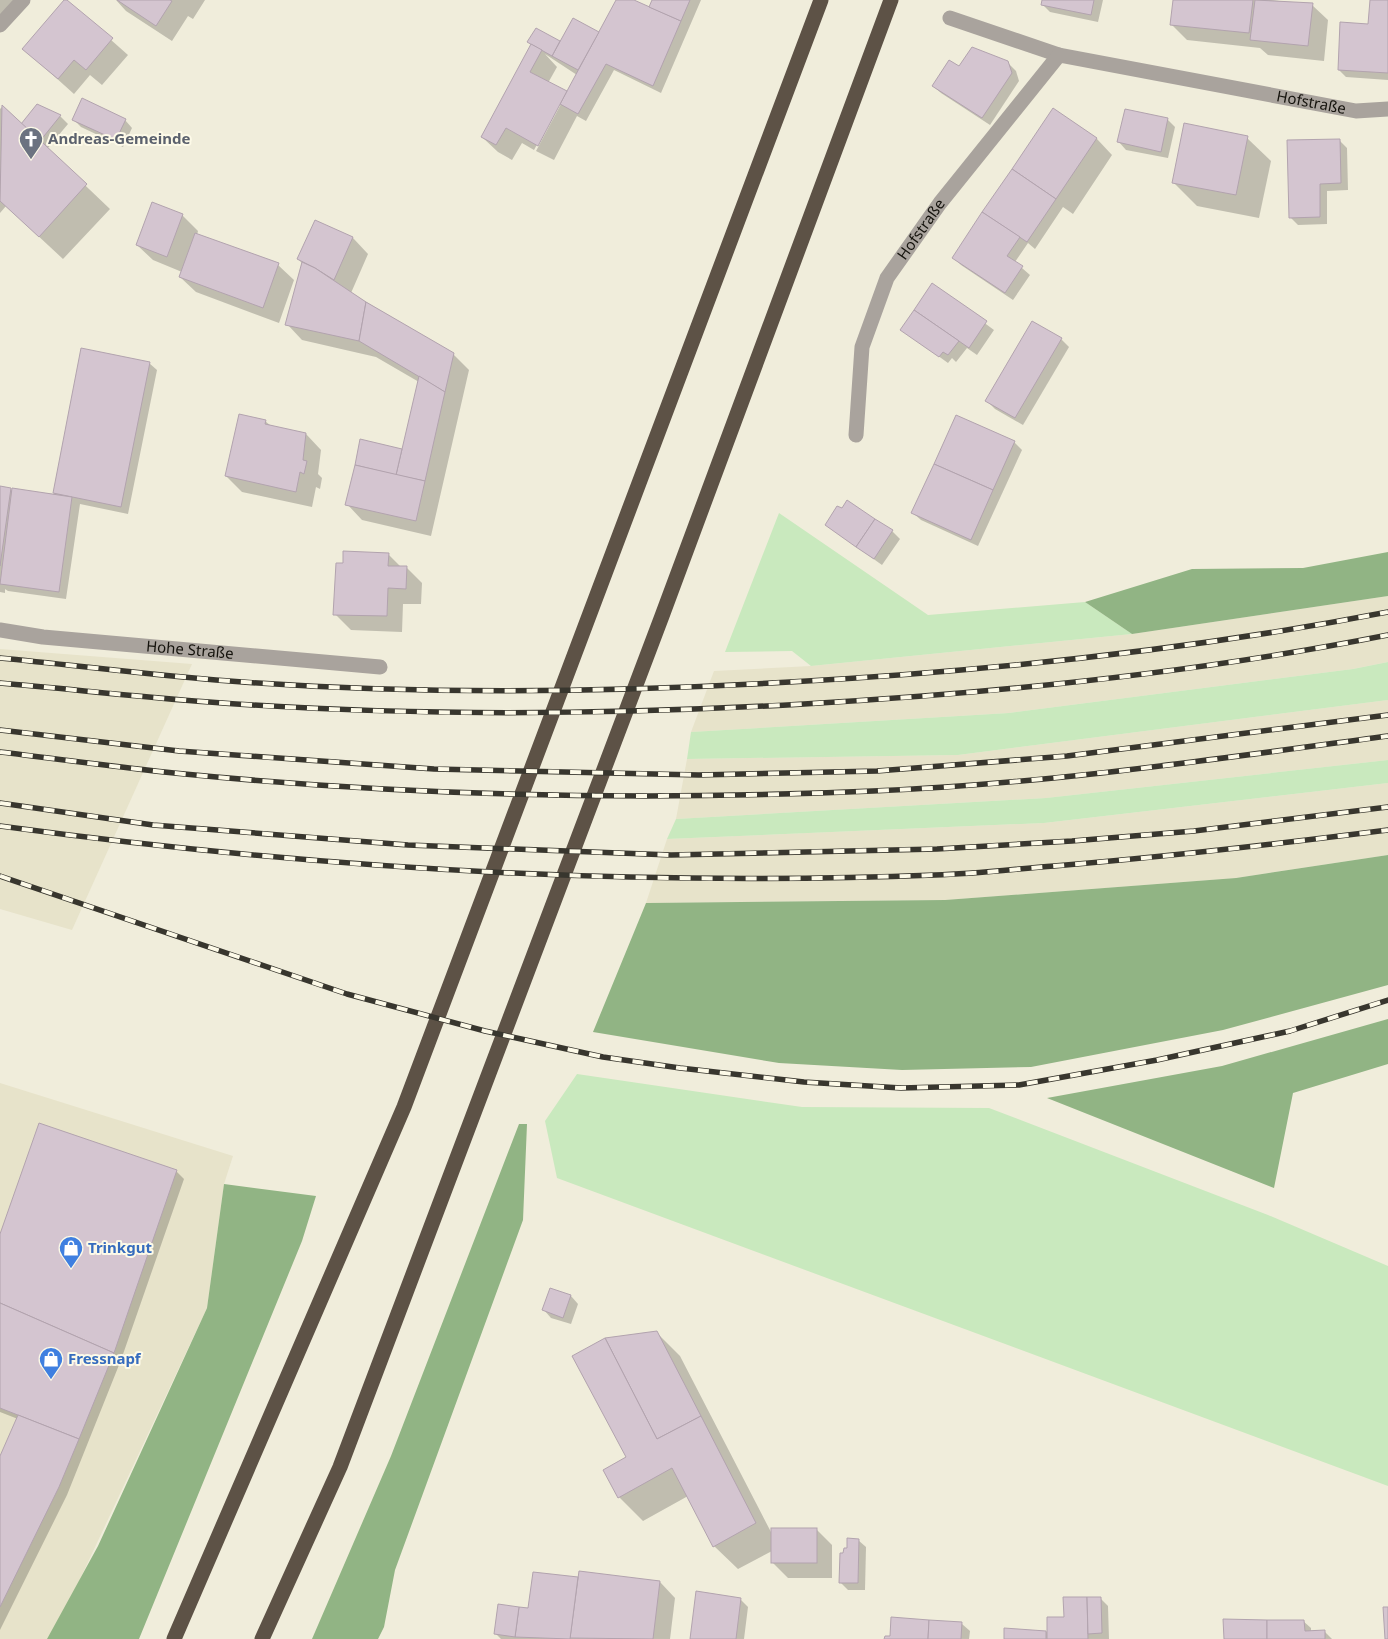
<svg xmlns="http://www.w3.org/2000/svg" width="1388" height="1639" font-family="'Noto Sans',sans-serif">
<style>
.built{fill:#e7e3ca}
.green{fill:#c9e9be}
.forest{fill:#91b484}
.shadow{fill:#0003;fill-rule:evenodd}
.building{fill:#d4c5d0;stroke:#b2a3ae}
.lines{fill:none;stroke-linecap:round;stroke-linejoin:round}
.minor{stroke:#a9a39d;stroke-width:15}
.motorway{stroke:#5d5246;stroke-width:15}
.rail-casing{stroke:#38362e;stroke-width:5.5}
.rail{stroke:#fdfae8;stroke-width:4;stroke-dasharray:11;stroke-linecap:butt}
.labels{text-anchor:middle;stroke-width:4;stroke-linejoin:round;paint-order:stroke}
.street-label{font-size:15px;fill:#14120c;stroke:#fdfae8}
.worship-label{font-size:15px;font-weight:bold;fill:#5b616d;stroke:#fdfae8;text-anchor:start}
.shop-label{font-size:15px;font-weight:bold;fill:#366cbe;stroke:#fdfae8;text-anchor:start}
</style>
<rect width="100%" height="100%" fill="#f0eddb"/>
<!-- built -->
<g class="built">
<path d="M1388,596v66l-35,7 -344,44 -318,19 23,-61 97,-5 321,-32z"/>
<path d="M0,649l192,15 -120,266 -72,-21z"/>
<path d="M1388,700v60l-342,38 -370,21 11,-60 271,-4z"/>
<path d="M1388,783v72l-152,23 -291,22 -299,3 21,-64 377,-16z"/>
<path d="M0,1083l233,73 -9,28 -17,124 -155,331h-52z"/>
</g>
<!-- green -->
<g class="green">
<path d="M779,513l149,102 157,-13 47,32 -321,32 -19,-15 -67,1z"/>
<path d="M1388,662v38l-430,55 -271,4 4,-27 318,-19 344,-44z"/>
<path d="M1388,760v23l-344,40 -377,16 9,-20 370,-21z"/>
<path d="M577,1074l225,33 187,1 279,107 120,51v220l-831,-308 -12,-57z"/>
</g>
<!-- forest -->
<g class="forest">
<path d="M1388,552v44l-256,38 -47,-32 107,-33 111,-1z"/>
<path d="M1388,855v130l-165,45 -192,37 -129,3 -123,-7 -186,-31 53,-129 299,-3 291,-22z"/>
<path d="M1388,1019v45l-95,29 -19,95 -227,-90 175,-32z"/>
<path d="M519,1124h8l-4,96 -128,350 -11,57 -6,12h-66l79,-183z"/>
<path d="M224,1184l92,12 -14,45 -163,398h-92l51,-93 109,-238z"/>
</g>
<!-- shadow -->
<g class="shadow">
<path d="M0,0h16l-16,18z"/>
<path d="M66,0l62,55 -26,30 -12,-10 -16,19 -50,-45z"/>
<path d="M116,0h89l-12,19 -5,-3 -16,25 -46,-30z"/>
<path d="M618,0h13l19,9 4,-9h47l-40,93 -47,-23 -28,51 -9,-5 -23,44 -18,-9 25,-47 -1,-2 -26,48 -12,-7 -10,17 -14,-8 -16,-15 50,-92 -3,-3 7,-12 25,13 38,-9zM545,54l32,21 -10,18 -19,-10 9,-16z"/>
<path d="M1043,0h60l-5,22 -48,-10 -8,-8z"/>
<path d="M1174,0h97l41,5 16,15 -4,41 -56,-6 -8,-7 -73,-8 -16,-16z"/>
<path d="M1371,0h17v80l-42,-3 -7,-7 31,-45z"/>
<path d="M1008,63l8,8 3,10 -29,44 -49,-32 -8,-7 27,-18z"/>
<path d="M38,106l22,10 8,8 -21,25 63,60 -47,50 -57,-53 -6,7v-104l2,-2 20,18z"/>
<path d="M1053,110l44,29 15,16 -39,59 -10,-7 -28,42 -7,-6 -13,19 15,13 -17,25 -52,-35 -8,-8z"/>
<path d="M73,119l52,1 7,8 -9,19 -42,-20z"/>
<path d="M1167,119l8,8 -7,31 -42,-8 -7,-8z"/>
<path d="M1247,138l24,23 -12,57 -62,-12 -24,-24z"/>
<path d="M1340,141l7,7 1,42 -21,1v33l-29,1 -8,-8z"/>
<path d="M182,215l16,16 -1,4 81,30 16,15 -15,43 -83,-31 -16,-15 2,-5 -29,-12 -16,-15z"/>
<path d="M353,238l15,16 -17,39 102,61 16,16 -38,166 -69,-16 -15,-16 14,-64 42,10 16,-68 -43,-25 -74,-17 -15,-16 15,-61 -4,-4zM363,466l39,9v2z"/>
<path d="M933,285l61,45 -17,25 -10,-7 -11,14 -4,-4 -4,5 -46,-33z"/>
<path d="M1033,322l28,17 8,8 -46,78 -28,-16 -8,-8z"/>
<path d="M82,350l67,13 8,7 -29,144 -48,-10 -14,95 -58,-8 -3,-2v4l-5,-1v-105l10,2 3,2 41,3z"/>
<path d="M265,421l6,5 35,8 15,16 -3,24 4,4 -2,11 -4,-2 -4,20 -70,-15 -16,-16z"/>
<path d="M1014,442l8,8 -44,96 -57,-26 -8,-7z"/>
<path d="M826,525l66,6 8,8 -18,26z"/>
<path d="M388,554l13,13h5l16,16 -1,21h-18l-1,28 -51,-2 -16,-16z"/>
<path d="M176,1171l8,8 -63,181 -54,135 -67,135v-171l18,-40 -18,-7v-174z"/>
<path d="M551,1289l20,7 7,8 -7,20 -20,-6 -7,-8z"/>
<path d="M656,1332l24,24 92,178 44,-5 16,16v33h-44l-16,-16v-11l-34,18 -24,-23 -26,-50 -45,25 -24,-24z"/>
<path d="M858,1540l8,7 -1,43h-17l-8,-8 4,-28z"/>
<path d="M577,1578l83,4 15,16 -5,41h-169l-5,-5z"/>
<path d="M1100,1598l8,8 1,33h-104l1,-10 42,3 17,-14 -1,-19z"/>
<path d="M740,1599l8,8 -4,32h-52z"/>
<path d="M1303,1621l8,7v4l13,-1 8,8h-107z"/>
<path d="M962,1624l8,7 -1,8h-83z"/>
</g>
<!-- building -->
<g class="building">
<path d="M64,0h3l46,38 -27,32 -12,-10 -16,19 -36,-30z"/>
<path d="M117,0h53l2,1 -16,25z"/>
<path d="M616,0h18l47,21 -28,65 -47,-22 -28,50 -18,-10z"/>
<path d="M652,0h38l-9,21 -32,-14z"/>
<path d="M1042,0h52l-3,15 -50,-10z"/>
<path d="M1173,0h80l-4,33 -79,-8z"/>
<path d="M1255,0l58,3 -5,43 -58,-6z"/>
<path d="M1370,0h18v73l-50,-3 2,-48 28,2z"/>
<path d="M573,18l26,14 -21,38 -26,-14z"/>
<path d="M536,28l24,13 -8,15 -25,-14z"/>
<path d="M531,44l11,6 -12,22 37,19 -29,55 -32,-18 -10,17 -15,-8z"/>
<path d="M972,47l36,14 4,12 -30,45 -50,-32 17,-26 10,6z"/>
<path d="M82,98l44,21 -10,21 -44,-20z"/>
<path d="M37,104l24,11 -21,26 -19,-17z"/>
<path d="M2,105l85,79 -48,53 -39,-36z"/>
<path d="M1053,108l44,30 -41,61 -44,-30z"/>
<path d="M1125,109l43,9 -7,34 -44,-10z"/>
<path d="M1184,123l64,13 -12,59 -64,-12z"/>
<path d="M1340,139l1,44 -21,1v33l-31,1 -2,-78z"/>
<path d="M1012,169l44,30 -29,43 -45,-30z"/>
<path d="M152,202l31,12 -16,43 -31,-12z"/>
<path d="M982,212l38,25 -13,19 16,10 -18,27 -53,-35z"/>
<path d="M315,220l38,17 -19,43 -19,-12 -18,-9z"/>
<path d="M195,233l84,30 -16,45 -84,-31z"/>
<path d="M302,262l13,6 51,34 -7,39 -74,-16z"/>
<path d="M932,283l55,38 -18,27 -55,-38z"/>
<path d="M366,302l88,51 -9,39 -86,-51z"/>
<path d="M914,310l45,31 -11,14 -5,-3 -4,5 -39,-27z"/>
<path d="M1032,321l30,17 -47,80 -30,-17z"/>
<path d="M81,348l69,14 -29,145 -68,-14z"/>
<path d="M419,376l26,16 -20,89 -29,-6z"/>
<path d="M239,414l27,6 -1,4 41,9 -3,27 4,1 -3,13 -4,-2 -4,20 -71,-16z"/>
<path d="M956,415l59,26 -22,49 -59,-26z"/>
<path d="M360,439l42,10 -6,26 -41,-10z"/>
<path d="M934,464l59,26 -22,50 -60,-27z"/>
<path d="M355,465l70,16 -9,40 -71,-16z"/>
<path d="M0,486l11,2 -11,78z"/>
<path d="M12,488l60,9 -13,95 -59,-8z"/>
<path d="M847,500l28,19 -19,28 -31,-22 12,-19 5,2z"/>
<path d="M875,519l18,11 -19,29 -18,-12z"/>
<path d="M343,551l46,2 -1,13h19l-1,23 -18,-1 -1,28 -54,-1 3,-52h7z"/>
<path d="M39,1123l138,47 -63,183 -114,-50v-69z"/>
<path d="M550,1288l21,7 -8,23 -21,-8z"/>
<path d="M0,1303l114,50 -35,86 -79,-31z"/>
<path d="M657,1331l44,85 -44,23 -52,-101z"/>
<path d="M605,1338l52,101 44,-23 55,107 -43,24 -41,-79 -54,30 -15,-28 23,-13 -54,-101z"/>
<path d="M18,1415l61,24 -20,48 -59,120v-151z"/>
<rect x="771" y="1528" width="46" height="35"/>
<path d="M847,1538l12,1 -1,44h-19l1,-30h3l1,-5h3z"/>
<path d="M579,1571l81,10 -7,58 -83,-1z"/>
<path d="M533,1572l45,5 -8,62 -55,-2 4,-30 9,1z"/>
<path d="M696,1591l45,7 -5,41h-46z"/>
<path d="M1063,1597h24l1,42h-41v-22h17z"/>
<path d="M1087,1597h14l1,36 -14,1z"/>
<path d="M498,1604l21,3 -4,30 -21,-3z"/>
<path d="M1383,1607h5v32h-3z"/>
<path d="M891,1617l38,3 -1,19h-44l1,-3h5z"/>
<path d="M1223,1619l44,1v19h-43z"/>
<path d="M929,1620l33,2 -1,17h-33z"/>
<path d="M1267,1620h37l1,11 20,-1v9h-58z"/>
<path d="M1004,1628l42,3v8h-42z"/>
</g>
<g class="lines">
<!-- minor -->
<g class="minor">
<path d="M950,18l109,37"/>
<path d="M0,25l23,-25"/>
<path id="s1" d="M856,435l6,-88 25,-69 53,-75 119,-148 297,56 32,-2"/>
<path id="s2" d="M0,630l43,7 337,30"/>
</g>
<!-- motorway -->
<g class="motorway">
<path d="M174,1639l230,-532 417,-1107"/>
<path d="M262,1639l78,-172 322,-851 229,-616"/>
</g>
<!-- rail casing -->
<g class="rail-casing">
<g id="rail">
<path d="M0,658c72,7 144,16 216,22 191,15 383,13 574,2 200,-11 401,-32 598,-70"/>
<path d="M0,683c70,6 139,14 209,19 198,15 397,13 595,2 195,-11 392,-31 584,-69"/>
<path d="M0,730l179,21 255,18 265,6 178,-4 190,-15 321,-41"/>
<path d="M0,752c58,7 116,15 174,21 232,23 466,28 699,18 173,-7 344,-32 515,-55"/>
<path d="M0,803l153,22 255,20 263,10 266,-6 135,-8 122,-10 194,-24"/>
<path d="M0,826c310,42 623,61 935,49 40,-1 80,-6 119,-9 112,-9 223,-22 334,-36"/>
<path d="M0,876l347,118 138,37 118,26 77,11 124,14 97,6 118,-3 138,-25 133,-29 98,-31"/>
</g>
</g>
<!-- rail -->
<use href="#rail" class="rail"/>
</g>
<!-- icons -->
<defs>
<g id="church-pin" transform="scale(1.25)"><path d="M0 17L-7.5 6A9.5 9.5 0 1 1 7.5 6Z" fill="#6b7280" stroke="#fdfae8"/><path d="M-1.2-6h2.4v3.5h3.3v2.4h-3.3V6h-2.4V-.1h-3.3v-2.4h3.3Z" fill="#fff"/></g>
<g id="shop-pin" transform="scale(1.25)"><path d="M0 17L-7.5 6A9.5 9.5 0 1 1 7.5 6Z" fill="#3f7fe0" stroke="#fdfae8"/><path d="M-5-2.5h2.3a2.7 3.5 0 0 1 5.4 0H5L5.5 6h-11ZM-1.5-2.5h3a1.5 2.3 0 0 0-3 0Z" fill="#fff"/></g>
</defs>
<g fill-rule="evenodd">
<use href="#church-pin" x="31" y="139"/>
<use href="#shop-pin" x="71" y="1248"/>
<use href="#shop-pin" x="51" y="1359"/>
</g>
<g class="labels">
<!-- street labels -->
<g class="street-label">
<text dy="5" stroke="none"><textPath href="#s1" startOffset="700">Hofstraße</textPath></text>
<text dy="5" stroke="none"><textPath href="#s1" startOffset="221">Hofstraße</textPath></text>
<text dy="5" stroke="none"><textPath href="#s2" startOffset="191">Hohe Straße</textPath></text>
</g>
<!-- worship labels -->
<g class="worship-label">
<text x="48" y="144">Andreas-Gemeinde</text>
</g>
<!-- shop labels -->
<g class="shop-label">
<text x="88" y="1253">Trinkgut</text>
<text x="68" y="1364">Fressnapf</text>
</g>
</g>
</svg>
